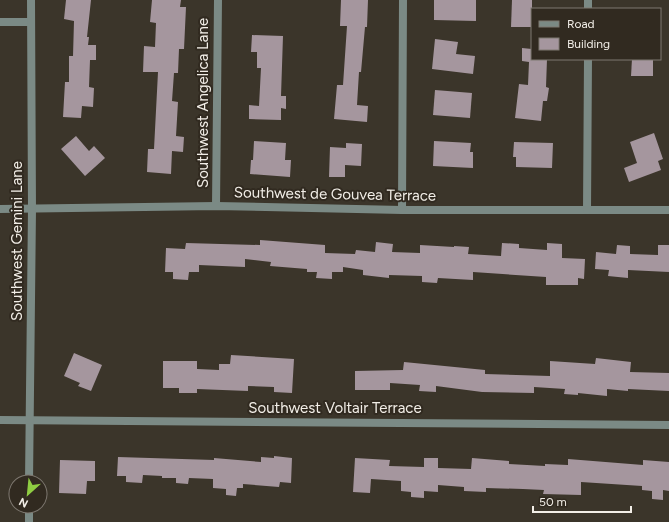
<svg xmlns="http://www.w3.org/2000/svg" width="669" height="522" font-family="Figtree,sans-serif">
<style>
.building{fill:#a5969e}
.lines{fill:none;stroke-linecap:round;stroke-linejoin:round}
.street{stroke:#7b8a85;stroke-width:8}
.labels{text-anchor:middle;stroke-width:4;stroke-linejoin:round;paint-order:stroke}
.street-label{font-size:15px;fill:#f2eee7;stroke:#312a20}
</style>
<rect width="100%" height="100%" fill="#3b352a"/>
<!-- building -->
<g class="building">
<path d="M66,0h25l-4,37h2l-1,8h8v15h-6l-1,27 5,1 -1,19 -11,-1 -1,12 -18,-1 2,-35h4v-26h4l1,-35 -10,-2z"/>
<path d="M152,0h29l-1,7h6l-2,42h-5l-1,24h-4l-2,28 6,1 -2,34 8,1 -1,15 -11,-1 -1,23 -24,-2 1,-23h6l4,-77h-15l1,-26 11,1 1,-24 -6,-1z"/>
<path d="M341,0h27l-1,27h-2l-4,45h-2l-2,33 11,1 -1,16 -33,-3 3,-34h6l4,-59h-7z"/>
<path d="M434,0h42v21l-42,-1z"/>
<path d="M512,0h20v27h-21z"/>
<path d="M252,35l31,1 -2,60h5v13l-5,-1v12l-32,-1v-14l10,1 2,-38h-4v-16h-6z"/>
<path d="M435,39l23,3 -2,12 19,2 -2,18 -41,-5z"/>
<path d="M522,48l10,1v10h15l-1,28 3,1 -2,13h-4l-2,20 -26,-3 4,-34 9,1 1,-23 -7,-1z"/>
<path d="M632,59h21v17h-22z"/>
<path d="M435,90l37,3 -2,25 -37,-3z"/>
<path d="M654,133l9,26 -5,2 3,9 -32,12 -5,-14 13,-5 -7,-21z"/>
<path d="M76,136l13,15 5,-5 11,12 -20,18 -24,-27z"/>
<path d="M254,141l32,2 -1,17h6l-1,17 -40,-3 1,-14h2z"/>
<path d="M434,141l37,2 -1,9h3v16l-40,-2z"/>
<path d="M514,142l39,1 -1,25 -36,-1v-10h-3z"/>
<path d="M346,143l16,1 -1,22 -16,-1v12h-16l1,-30 16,1z"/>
<path d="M260,240l65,5v8l30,1 1,-4 19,2 1,-10 17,2 -1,8 28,1v-8l34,2v-1l15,1 -1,7 33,2 1,-13 17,1v4l28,2v-7l15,1v14l23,1 -1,20 -6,-1v7h-32v-8l-73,-5v8l-35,-2 -1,5 -15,-1v-6l-33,-1v3l-26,-3v-5l-20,-3v5h-11v7l-16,-1 1,-6h-10v-3l-37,-3 1,-4 -26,-3v8l-46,-2v7h-10l-1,8 -15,-1v-7h-8l1,-24 19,1 1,-6 74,2z"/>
<path d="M617,245l13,1v8l28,1v-10h11v27l-41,-2v8l-20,-2 1,-6 -14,-1 1,-17 20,2z"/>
<path d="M74,353l28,12 -11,26 -13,-5 2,-3 -16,-7z"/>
<path d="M231,355l63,4 -2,34 -18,-1v-5l-26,-1v5l-51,-2v4h-18v-5h-16v-27h34v8l22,1v-6h11z"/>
<path d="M596,358l35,4 -1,10 39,1v18l-41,-2v2l-21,-2v7l-29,-3v2l-14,-1 1,-5 -31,-2v6l-52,-1 -46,-6v6l-17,-1 1,-6 -30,-2v7h-35v-19l48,-1 1,-8 81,8v4l65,2v-15l45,3z"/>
<path d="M274,456l18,2 -1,25 -11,-1 -1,5 -36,-3v4h-6l-1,8 -10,-1v-6l-13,-1v-9l-24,-1 -1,6 -12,-1v-5h-14v-2l-19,-1 -1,8 -16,-1v-6h-9l1,-19 96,3v-2l47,4v-5l13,1z"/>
<path d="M355,458l35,2 -1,6 35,1v-9h14v10l33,1 1,-11 37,3v3l36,2v-2l23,1v-6l75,6v-5l26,2v29l-6,-1v10l-11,-1v-8l-10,-1v-4l-61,-4v13l-38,-1 1,-4 -21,-1 -37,-1v4l-22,-1v-4l-26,-2v7l-14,-1v7l-13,-1v-5l-10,-1v-10l-30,-2 -1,14 -17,-1z"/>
<path d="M60,460l35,1v20h-8l-1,13 -27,-1z"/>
</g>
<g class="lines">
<!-- street -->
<g class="street">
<path d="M588,9v-9"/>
<path d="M0,22h31"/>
<path d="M216,206l2,-206"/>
<path d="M0,209l216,-3 186,4h267"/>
<path d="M402,210l1,-210"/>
<path d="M587,210l1,-151"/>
<path d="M0,420l669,5"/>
<path d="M29,482l3,-273 -1,-209"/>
<path d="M29,506v16"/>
</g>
</g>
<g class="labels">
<!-- street labels -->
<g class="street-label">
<text transform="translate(203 103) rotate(-90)" y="5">Southwest Angelica Lane</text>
<text transform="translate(335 194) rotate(1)" y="5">Southwest de Gouvea Terrace</text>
<text transform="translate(17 241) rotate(-90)" y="5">Southwest Gemini Lane</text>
<text x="335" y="413">Southwest Voltair Terrace</text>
</g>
</g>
<!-- legend -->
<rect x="531" y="8" width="130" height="52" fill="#312a20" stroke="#7e7870"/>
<rect x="539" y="21" width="20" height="6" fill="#7b8a85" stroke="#7e7870"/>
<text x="567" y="28" font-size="12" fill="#f2eee7">Road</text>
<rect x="539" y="38" width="20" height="12" fill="#a5969e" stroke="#7e7870"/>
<text x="567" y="48" font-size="12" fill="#f2eee7">Building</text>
<!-- north arrow -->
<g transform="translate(28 494) rotate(207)"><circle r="19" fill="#312a20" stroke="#7e7870"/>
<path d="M0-3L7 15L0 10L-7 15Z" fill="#8fcd42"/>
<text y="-6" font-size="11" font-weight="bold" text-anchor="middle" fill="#f2eee7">N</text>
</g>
<!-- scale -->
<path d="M533 506v6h98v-6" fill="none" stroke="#f2eee7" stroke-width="2"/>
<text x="539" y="506" font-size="12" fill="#f2eee7" stroke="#312a20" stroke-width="3" paint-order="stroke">50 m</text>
</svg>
